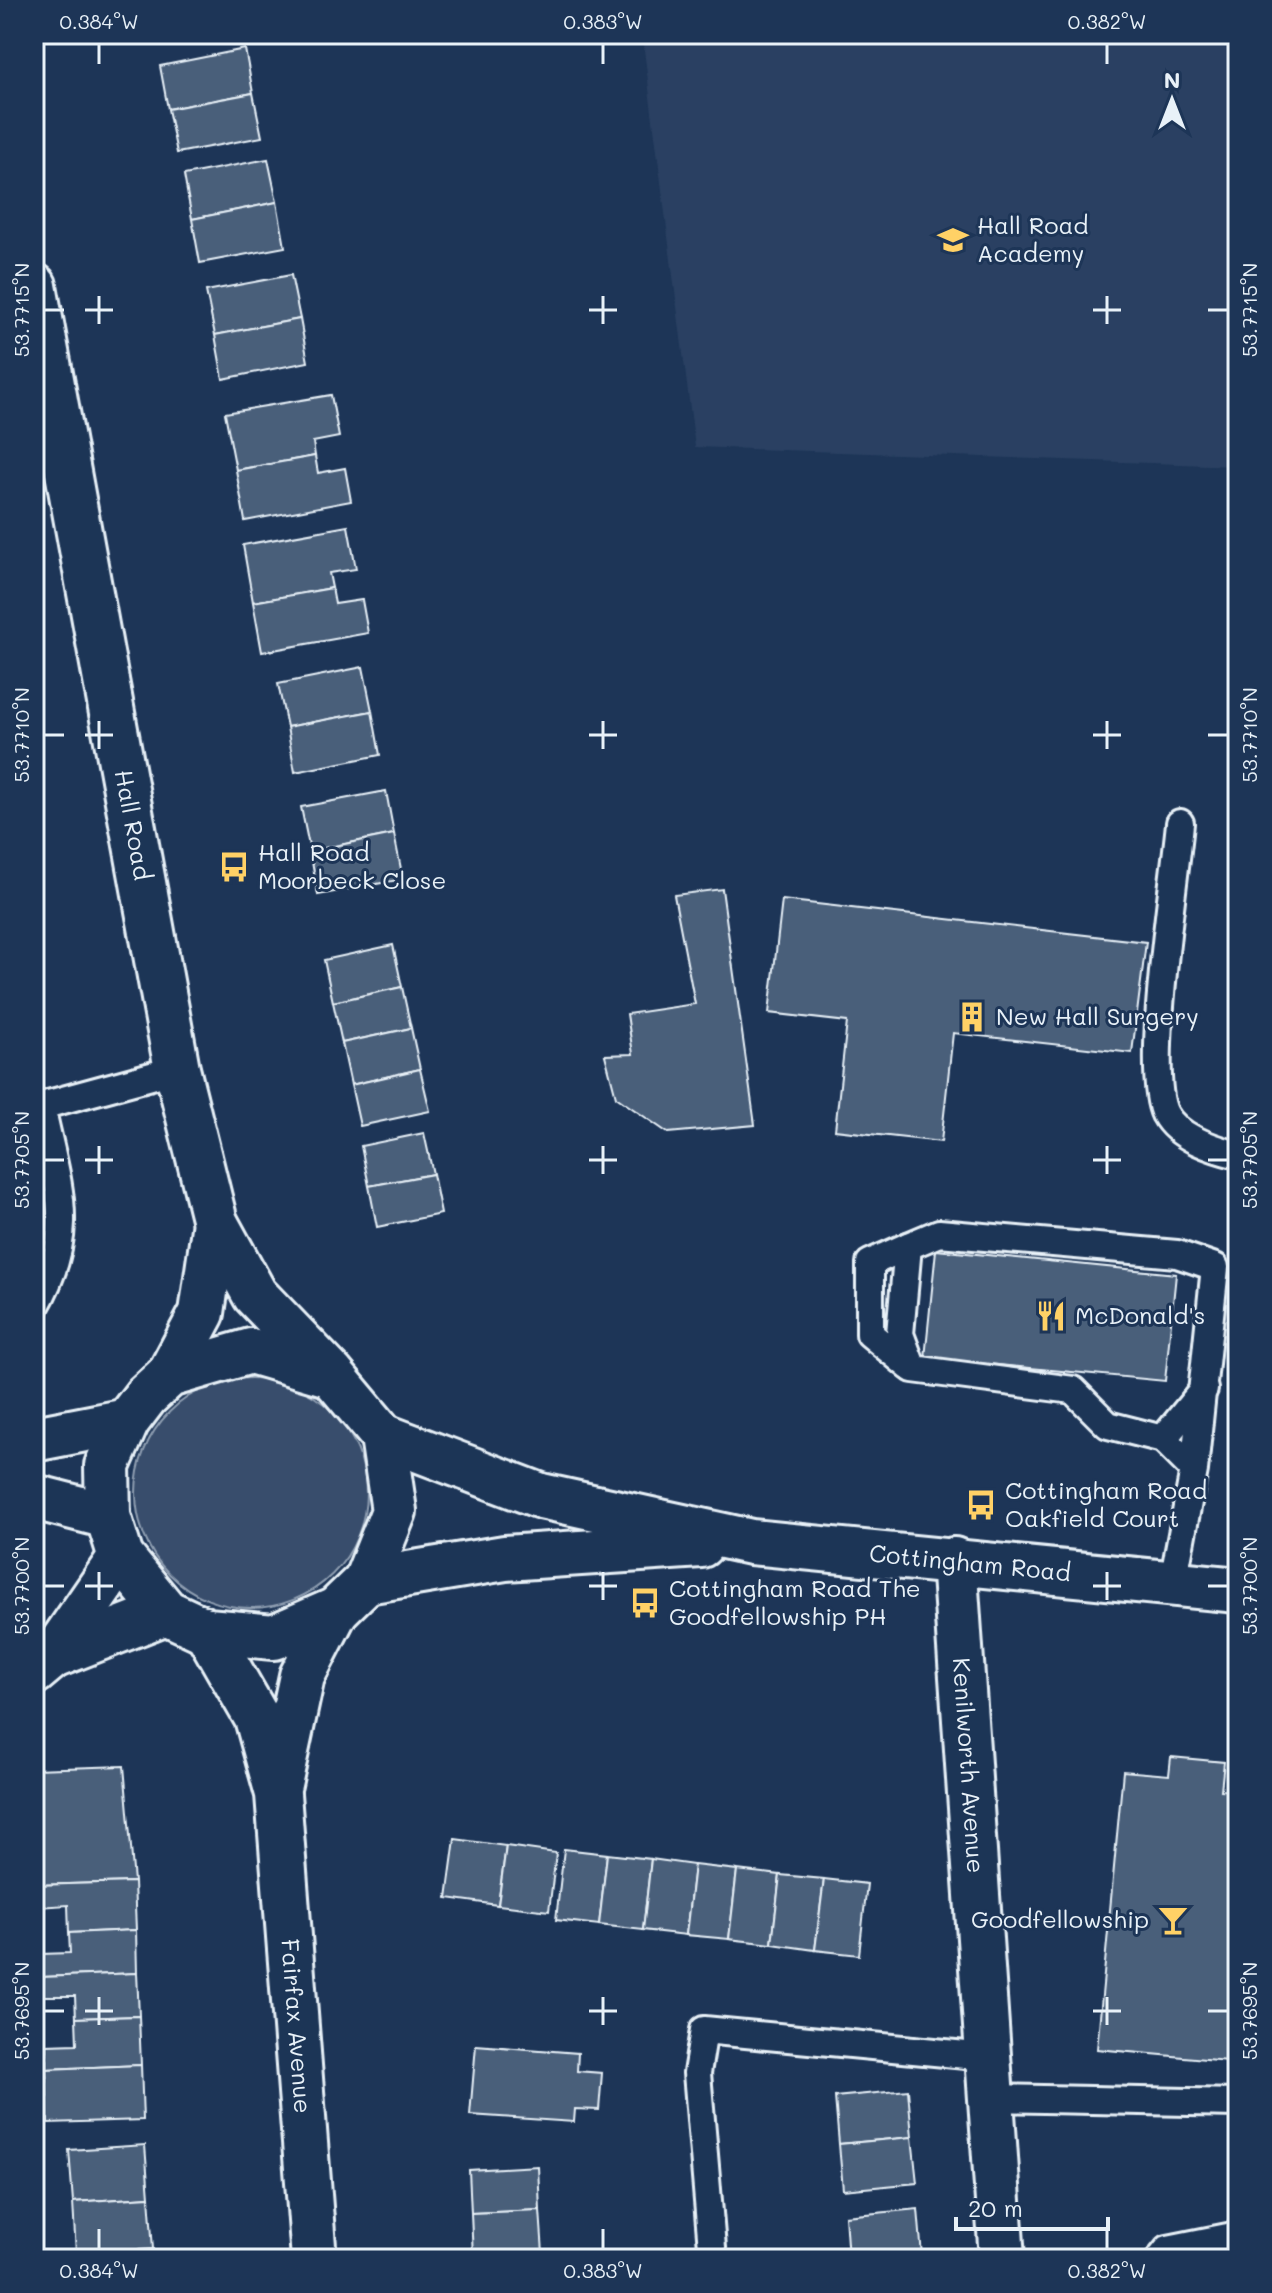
<svg xmlns="http://www.w3.org/2000/svg" width="1272" height="2293" font-family="Mali,sans-serif">
<style>
.built{fill:#2a4162}
.green{fill:#374d6c;stroke:#909fb2;stroke-width:2}
.building{fill:#495e7a;stroke:#e8f1f8;stroke-width:2}
.lines{fill:none;stroke-linecap:round;stroke-linejoin:round}
.lane-casing{stroke:#e8f1f8;stroke-width:32}
.street-casing{stroke:#e8f1f8;stroke-width:50}
.secondary-casing{stroke:#e8f1f8;stroke-width:50}
.lane{stroke:#1d3557;stroke-width:26}
.street{stroke:#1d3557;stroke-width:44}
.secondary{stroke:#1d3557;stroke-width:44}
.ticks{fill:none;stroke:#e8f1f8;stroke-width:3}
.labels{text-anchor:middle;stroke-width:6;stroke-linejoin:round;paint-order:stroke}
.poi-label{font-size:24px;fill:#e8f1f8;stroke:#1d3557;text-anchor:start}
.street-label{font-size:24px;fill:#e8f1f8;stroke:#1d3557}
.neatline{fill:none;stroke:#e8f1f8;stroke-width:3}
.ticks-label{font-size:20px;text-anchor:middle;fill:#e8f1f8}
</style>
<rect width="100%" height="100%" fill="#1d3557"/>
<filter id="ink" filterUnits="userSpaceOnUse"><feTurbulence type="fractalNoise" baseFrequency=".0125" numOctaves="2"/><feDisplacementMap in="SourceGraphic" scale="16" xChannelSelector="R" yChannelSelector="G"/><feConvolveMatrix kernelMatrix="1 2 1 2 8 2 1 2 1" color-interpolation-filters="sRGB"/></filter>
<g filter="url(#ink)">
<!-- built -->
<path class="built" d="M642,34h596v432l-543,-19z"/>
<!-- green -->
<circle class="green" cx="251" cy="1493" r="115"/>
<!-- building -->
<g class="building">
<path d="M245,49l8,44 -85,16 -8,-43z"/>
<path d="M253,93l9,44 -85,16 -9,-44z"/>
<path d="M268,159l9,43 -85,17 -8,-44z"/>
<path d="M277,202l8,45 -85,16 -8,-44z"/>
<path d="M291,275l9,44 -85,16 -9,-44z"/>
<path d="M300,319l8,43 -85,17 -8,-44z"/>
<path d="M331,395l8,42 -26,5 2,14 -79,14 -11,-57z"/>
<path d="M315,456l3,17 27,-5 6,33 -106,20 -9,-51z"/>
<path d="M348,526l8,43 -27,4 3,15 -79,14 -10,-57z"/>
<path d="M332,588l3,16 27,-4 6,33 -106,19 -9,-50z"/>
<path d="M363,667l9,44 -85,16 -9,-43z"/>
<path d="M372,711l8,44 -85,17 -8,-45z"/>
<path d="M386,791l8,43 -84,17 -9,-44z"/>
<path d="M394,834l9,45 -85,16 -8,-44z"/>
<path d="M722,889l33,236 -87,8 -52,-36 -11,-42 28,-1 -6,-40 68,-10 -21,-109z"/>
<path d="M782,900l364,42 -14,111 -179,-20 -12,109 -106,-12 12,-108 -78,-9z"/>
<path d="M393,945l9,42 -69,15 -9,-42z"/>
<path d="M402,987l9,41 -69,15 -9,-41z"/>
<path d="M411,1028l9,41 -69,16 -9,-42z"/>
<path d="M420,1069l10,42 -70,15 -9,-41z"/>
<path d="M424,1133l9,41 -64,12 -8,-40z"/>
<path d="M433,1174l8,40 -64,13 -8,-41z"/>
<path d="M936,1250l240,24 -11,107 -240,-23z"/>
<path d="M1171,1757l53,5 -3,28 17,1v271l-141,-13 26,-278 46,4z"/>
<path d="M124,1766l10,116 -100,3v-116z"/>
<path d="M455,1839l51,7 -8,59 -51,-7z"/>
<path d="M506,1846l50,7 -7,58 -51,-6z"/>
<path d="M564,1849l43,5 -8,71 -43,-5z"/>
<path d="M607,1854l44,5 -8,71 -44,-5z"/>
<path d="M651,1859l43,6 -8,70 -43,-5z"/>
<path d="M694,1865l43,5 -8,69 -43,-4z"/>
<path d="M737,1870l43,5 -8,69 -43,-5z"/>
<path d="M780,1875l44,4 -9,71 -43,-6z"/>
<path d="M824,1879l43,5 -8,71 -44,-5z"/>
<path d="M134,1882l2,48 -67,3 -1,-28 -31,2 -1,-22z"/>
<path d="M136,1930l1,43 -95,4 -1,-23 29,-1 -1,-20z"/>
<path d="M137,1973l2,43 -63,2 -1,-22h-32l-1,-19z"/>
<path d="M139,2016l2,49 -95,4v-24l31,-1 -1,-26z"/>
<path d="M476,2045l102,8 -1,18 25,2 -3,37 -24,-1 -1,13 -104,-7z"/>
<path d="M141,2065l2,55 -95,3 -2,-54z"/>
<path d="M908,2090l4,47 -73,7 -4,-47z"/>
<path d="M912,2137l5,46 -74,7 -4,-46z"/>
<path d="M145,2145l4,52 -76,5 -4,-52z"/>
<path d="M538,2166l2,44 -69,3 -2,-43z"/>
<path d="M149,2197l4,52 -77,5 -3,-52z"/>
<path d="M918,2209l4,47 -74,3 -3,-43z"/>
<path d="M540,2210l3,43 -70,4 -2,-44z"/>
</g>
<g class="lines">
<!-- lane casing -->
<g class="lane-casing">
<g id="lane">
<path d="M1180,823c-5,56 -36,249 -15,291 13,24 49,35 73,41"/>
<path d="M908,1246l-38,17v71l40,33"/>
<path d="M34,1309c45,-77 24,-122 7,-203l136,-37"/>
<path d="M1163,1439l41,-50"/>
<path d="M1173,1582l21,-112 21,-203 -38,-13 -238,-21 -31,13 -8,88 13,35 160,21 35,35 55,14 31,31"/>
<path d="M990,2098l248,5"/>
<path d="M713,2259l-16,-186 7,-43 283,27"/>
<path d="M1160,2259l8,-10 70,-14"/>
</g>
</g>
<!-- street casing -->
<g class="street-casing">
<g id="street">
<path id="s1" d="M954,1560l48,699"/>
<path d="M53,1656l113,-44"/>
<path d="M34,1672l19,-16 68,-99"/>
</g>
</g>
<!-- secondary casing -->
<g class="secondary-casing">
<g id="secondary">
<path id="s2" d="M34,286l143,783 38,153 40,73 77,80 51,61 11,75 -28,70 -30,29 -62,27 -67,-6 -41,-19 -45,-55 -13,-41 -1,-50 20,-45 19,-25 23,-21 82,-24 81,24"/>
<path d="M169,1375l33,-62 13,-91"/>
<path id="s3" d="M383,1436l158,60 210,46 487,48"/>
<path d="M34,1439l93,-18"/>
<path d="M34,1497l74,19"/>
<path d="M366,1581l139,-23 196,-13"/>
<path id="s4" d="M207,1631l50,87 21,76 36,465"/>
<path d="M279,1784l23,-108 34,-66"/>
</g>
</g>
<!-- lane -->
<use href="#lane" class="lane"/>
<!-- street -->
<use href="#street" class="street"/>
<!-- secondary -->
<use href="#secondary" class="secondary"/>
</g>
</g>
<!-- ticks -->
<path class="ticks" d="M99,44v20M603,44v20M1107,44v20M99,296v28M603,296v28M1107,296v28M44,310h20M85,310h28M589,310h28M1093,310h28M1208,310h20M99,721v28M603,721v28M1107,721v28M44,735h20M85,735h28M589,735h28M1093,735h28M1208,735h20M99,1146v28M603,1146v28M1107,1146v28M44,1160h20M85,1160h28M589,1160h28M1093,1160h28M1208,1160h20M99,1572v28M603,1572v28M1107,1572v28M44,1586h20M85,1586h28M589,1586h28M1093,1586h28M1208,1586h20M99,1997v28M603,1997v28M1107,1997v28M44,2011h20M85,2011h28M589,2011h28M1093,2011h28M1208,2011h20M99,2229v20M603,2229v20M1107,2229v20"/>
<!-- icons -->
<defs>
<g id="school-bare" transform="scale(2.4)"><path d="M0-5L7-2L0 1L-7-2ZM-4 1L0 2.5L4 1V4Q0 6-4 4Z" fill="#ffd166" stroke="#1d3557" stroke-width="2.5" paint-order="stroke"/></g>
<g id="bus-bare" transform="scale(2.4)"><path d="M-5-6H5V4H4V6H2V4H-2V6H-4V4H-5ZM-3.5-4V0h7V-4ZM-3.5 1.2v1.5H-2V1.2ZM2 1.2v1.5H3.5V1.2Z" fill="#ffd166" stroke="#1d3557" stroke-width="2.5" paint-order="stroke"/></g>
<g id="building-bare" transform="scale(2.4)"><path d="M-4-6H4V6H1V3H-1V6H-4ZM-2.5-4.3h1.7v1.8h-1.7ZM.8-4.3h1.7v1.8H.8ZM-2.5-1h1.7V.8h-1.7ZM.8-1h1.7V.8H.8Z" fill="#ffd166" stroke="#1d3557" stroke-width="2.5" paint-order="stroke"/></g>
<g id="restaurant-bare" transform="scale(2.4)"><path d="M-5-6h1v4h1v-4h1v4h1v-4h1v5L-1.5 .5V6h-2V.5L-5-1ZM5-6V6H3V1.5H1.5Q1.5-4 5-6Z" fill="#ffd166" stroke="#1d3557" stroke-width="2.5" paint-order="stroke"/></g>
<g id="bar-bare" transform="scale(2.4)"><path d="M-6-5H6L.8 .8V4.5H3.5V6h-7V4.5H-.8V.8Z" fill="#ffd166" stroke="#1d3557" stroke-width="2.5" paint-order="stroke"/></g>
</defs>
<g fill-rule="evenodd">
<use href="#school-bare" x="953" y="240"/>
<use href="#bus-bare" x="234" y="867"/>
<use href="#building-bare" x="972" y="1017"/>
<use href="#restaurant-bare" x="1051" y="1316"/>
<use href="#bus-bare" x="981" y="1505"/>
<use href="#bus-bare" x="645" y="1603"/>
<use href="#bar-bare" x="1173" y="1920"/>
</g>
<g class="labels">
<!-- poi labels -->
<g class="poi-label">
<text x="977" y="234">Hall Road<tspan x="977" dy="28">Academy</tspan></text>
<text x="258" y="861">Hall Road<tspan x="258" dy="28">Moorbeck Close</tspan></text>
<text x="996" y="1025">New Hall Surgery</text>
<text x="1075" y="1324">McDonald's</text>
<text x="1005" y="1499">Cottingham Road<tspan x="1005" dy="28">Oakfield Court</tspan></text>
<text x="669" y="1597">Cottingham Road The<tspan x="669" dy="28">Goodfellowship PH</tspan></text>
<text x="1149" y="1928" text-anchor="end">Goodfellowship</text>
</g>
<!-- street labels -->
<g class="street-label">
<text dy="8" stroke="none"><textPath href="#s2" startOffset="548">Hall Road</textPath></text>
<text dy="8" stroke="none"><textPath href="#s3" startOffset="604">Cottingham Road</textPath></text>
<text dy="8" stroke="none"><textPath href="#s1" startOffset="206">Kenilworth Avenue</textPath></text>
<text dy="8" stroke="none"><textPath href="#s4" startOffset="412">Fairfax Avenue</textPath></text>
</g>
</g>
<!-- margin -->
<rect width="1272" height="2293" fill="none" stroke="#1d3557" stroke-width="88"/>
<!-- north arrow -->
<g transform="translate(1172 100)" stroke="#1d3557" stroke-width="6" paint-order="stroke">
<path d="M0-6L14 30L0 20L-14 30Z" fill="#e8f1f8"/>
<text y="-12" font-size="22" font-weight="bold" text-anchor="middle" fill="#e8f1f8">N</text>
</g>
<!-- scale -->
<path d="M956 2217v12h152v-12" fill="none" stroke="#e8f1f8" stroke-width="4"/>
<text x="968" y="2217" font-size="24" fill="#e8f1f8" stroke="#1d3557" stroke-width="6" paint-order="stroke">20 m</text>
<rect x="44" y="44" width="1184" height="2205" class="neatline"/>
<g class="ticks-label">
<text x="99" y="29">0.384°W</text>
<text x="603" y="29">0.383°W</text>
<text x="1107" y="29">0.382°W</text>
<text transform="translate(22 310) rotate(-90)" y="7">53.7715°N</text>
<text transform="translate(1250 310) rotate(-90)" y="7">53.7715°N</text>
<text transform="translate(22 735) rotate(-90)" y="7">53.7710°N</text>
<text transform="translate(1250 735) rotate(-90)" y="7">53.7710°N</text>
<text transform="translate(22 1160) rotate(-90)" y="7">53.7705°N</text>
<text transform="translate(1250 1160) rotate(-90)" y="7">53.7705°N</text>
<text transform="translate(22 1586) rotate(-90)" y="7">53.7700°N</text>
<text transform="translate(1250 1586) rotate(-90)" y="7">53.7700°N</text>
<text transform="translate(22 2011) rotate(-90)" y="7">53.7695°N</text>
<text transform="translate(1250 2011) rotate(-90)" y="7">53.7695°N</text>
<text x="99" y="2278">0.384°W</text>
<text x="603" y="2278">0.383°W</text>
<text x="1107" y="2278">0.382°W</text>
</g>
</svg>
